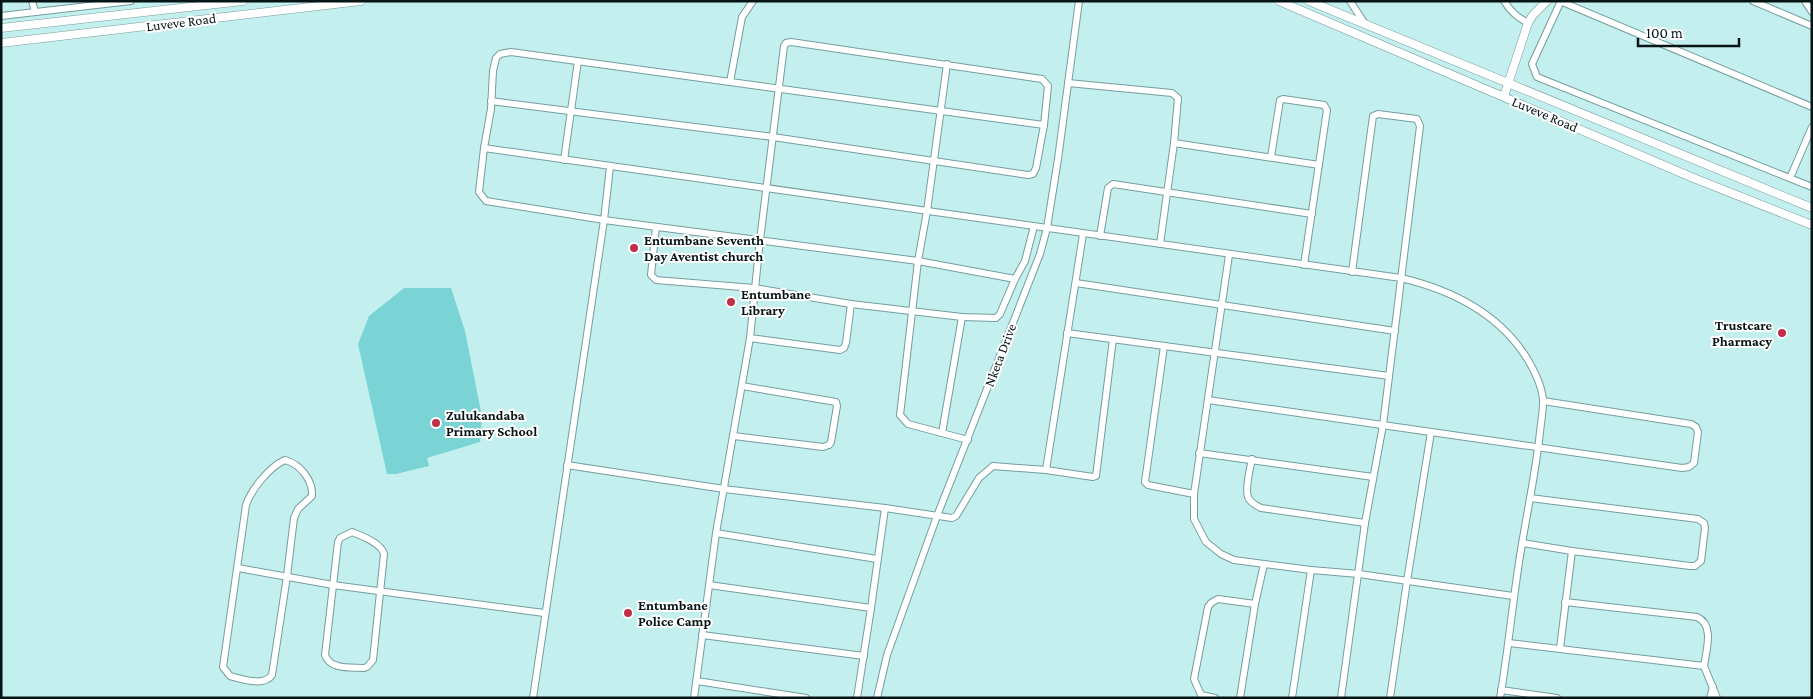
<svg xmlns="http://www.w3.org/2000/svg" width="1813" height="699" font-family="'Crimson Pro',serif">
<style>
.green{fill:#7ad4d5}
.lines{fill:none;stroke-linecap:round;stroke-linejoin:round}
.minor-casing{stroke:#759d9e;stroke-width:8}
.tertiary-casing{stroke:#759d9e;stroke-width:9}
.minor{stroke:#fff;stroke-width:6}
.tertiary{stroke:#fff;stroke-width:8}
.poi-dot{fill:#c02f47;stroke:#fff;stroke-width:2}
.labels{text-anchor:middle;stroke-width:4;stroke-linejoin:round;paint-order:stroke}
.street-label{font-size:14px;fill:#051415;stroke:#fff}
.poi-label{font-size:14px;font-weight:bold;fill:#051415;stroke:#fff;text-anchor:start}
</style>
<rect width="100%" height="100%" fill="#c4efef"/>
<!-- green -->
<path class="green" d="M404,288h47l14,43 17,86 -2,25 -53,16 2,8 -33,8h-9l-29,-130 11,-28z"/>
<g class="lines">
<!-- minor casing -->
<g class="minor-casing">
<g id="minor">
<path d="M32,1l3,11"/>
<path d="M1350,1l15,23"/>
<path d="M1504,1c7,11 13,16 24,22"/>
<path d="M1560,1l252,106"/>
<path d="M1753,1l59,25"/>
<path d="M1805,1l7,11"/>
<path d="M1560,3l-28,61 5,13 275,110"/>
<path d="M1,16l130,-15"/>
<path d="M947,64l-20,147 -9,50 -18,154 8,9 60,16"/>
<path d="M730,82l12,-65 11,-16"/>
<path d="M1068,83l104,10 6,5 -4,45 -14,101"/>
<path d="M491,101l282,36 255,38 5,-1 3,-6 8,-43 4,-39 -6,-7 -251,-37 -5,1 -2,3 -24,194 -10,98 -34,195 -22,165"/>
<path d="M1174,143l145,22"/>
<path d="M484,148l917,130c51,12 99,36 127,82 7,12 15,27 15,42 0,10 -2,20 -3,30 -4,38 -12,75 -18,112 -9,51 -13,103 -22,154"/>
<path d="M1271,157l9,-57 3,-1 41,6 3,5 -23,155"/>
<path d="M564,160l14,-99"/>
<path d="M1790,178l22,-51"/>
<path d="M656,227l-5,48 5,5 98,8 97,16 111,13 34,1 4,-4 15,-35 10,-18 9,-35"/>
<path d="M1100,236l8,-48 5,-4 199,30"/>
<path d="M1229,255l-35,239v25l12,23 15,12 13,6 77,10 48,4 154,22"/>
<path d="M1015,279l-97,-18 -314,-41 -118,-19 -7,-9 5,-44 7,-39 2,-38 3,-13 4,-4 11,-2 533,73"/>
<path d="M1076,283l319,48"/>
<path d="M1067,333l322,43"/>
<path d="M750,338l90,12 4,-2 2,-5 5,-39"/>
<path d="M1164,346l-19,136 3,3 46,9"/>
<path d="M1208,400l474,68 7,-1 5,-4 4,-31 -2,-5 -5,-3 -148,-23"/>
<path d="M942,433l20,-116"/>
<path d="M734,436l89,11 6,-2 2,-3 6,-36 -1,-4 -94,-16"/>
<path d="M1199,453l174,24"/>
<path d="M1252,459c-2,9 -7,30 -4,38 2,6 8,8 13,11l104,15"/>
<path d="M285,460c15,4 28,20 27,36l-14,13 -4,9 -7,58 -15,99c-8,12 -30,4 -42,1l-7,-9 23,-162c5,-15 23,-38 39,-45z"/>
<path d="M567,465l157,24 161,19 67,10 4,-2 23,-38 14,-12 53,4 47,7 3,-1 17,-137"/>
<path d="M1046,470l37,-236"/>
<path d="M352,532c10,4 29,11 32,22l-11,106 -6,7 -3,1c-13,-1 -34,2 -39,-13l13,-113 2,-4z"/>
<path d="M716,533l161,26"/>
<path d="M1522,543l50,8 118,15h5l6,-5 4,-33 -1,-5 -6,-4 -168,-21"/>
<path d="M238,568l95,17 211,28"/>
<path d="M709,585l162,23"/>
<path d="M702,635l162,21"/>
<path d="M1509,643l195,23c2,-15 11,-41 -7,-49l-132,-15"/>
<path d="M1560,648l12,-97"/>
<path d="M1704,666l13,32"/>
<path d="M697,681l109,17"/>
<path d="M1501,690l56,8"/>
<path d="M533,698l71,-478 6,-53"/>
<path d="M857,698l14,-90 14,-100"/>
<path d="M877,698l10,-43 50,-139 103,-262 7,-26 11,-69 21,-158"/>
<path d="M1215,698l-14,-3 -7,-16 14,-72 3,-4 7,-4 37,5"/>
<path d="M1240,698l15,-94 9,-40"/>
<path d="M1292,698l19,-128"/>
<path d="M1341,698l24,-175 18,-98 37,-299 -3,-7 -39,-5 -5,2 -21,156"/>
<path d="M1390,698l17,-117 24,-149"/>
<path d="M1710,698l3,-11"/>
</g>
</g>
<!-- tertiary casing -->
<g class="tertiary-casing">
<g id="tertiary">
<path d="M1279,1l412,176 121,48"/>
<path d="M1309,1l503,207"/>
<path d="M1,28l242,-27"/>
<path d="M1,43l360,-42"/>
<path d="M1504,96l24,-73 5,-8 14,-14"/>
</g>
</g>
<!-- minor -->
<use href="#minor" class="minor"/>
<!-- tertiary -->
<use href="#tertiary" class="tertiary"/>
</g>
<!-- markers -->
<g class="poi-dot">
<circle cx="634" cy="248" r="5"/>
<circle cx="731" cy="302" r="5"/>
<circle cx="1782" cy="333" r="5"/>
<circle cx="436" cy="423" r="5"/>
<circle cx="628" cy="613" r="5"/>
</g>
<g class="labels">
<!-- street labels -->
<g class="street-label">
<text transform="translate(181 22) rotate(-7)" y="5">Luveve Road</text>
<text transform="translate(1545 114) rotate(23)" y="5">Luveve Road</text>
<text transform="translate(1000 355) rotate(-69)" y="5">Nketa Drive</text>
</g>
<!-- poi labels -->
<g class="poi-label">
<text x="644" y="245">Entumbane Seventh<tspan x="644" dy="16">Day Aventist church</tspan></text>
<text x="741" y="299">Entumbane<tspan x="741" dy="16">Library</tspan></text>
<text x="1772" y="330" text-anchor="end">Trustcare<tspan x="1772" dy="16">Pharmacy</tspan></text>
<text x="446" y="420">Zulukandaba<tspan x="446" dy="16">Primary School</tspan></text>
<text x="638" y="610">Entumbane<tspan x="638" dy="16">Police Camp</tspan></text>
</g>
</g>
<!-- border -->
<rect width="1813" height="699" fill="none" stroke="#051415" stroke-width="5"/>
<!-- scale -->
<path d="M1638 38v8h101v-8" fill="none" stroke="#051415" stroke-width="2.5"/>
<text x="1646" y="38" font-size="15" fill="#051415" stroke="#ffffff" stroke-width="4" paint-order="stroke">100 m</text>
</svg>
